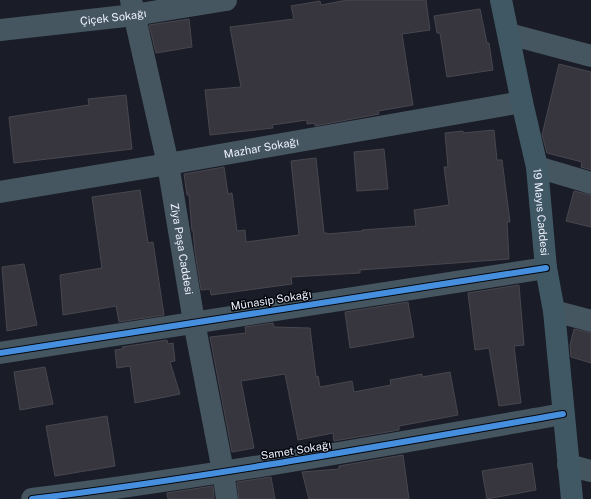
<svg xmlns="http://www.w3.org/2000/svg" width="591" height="499" font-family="'Public Sans',sans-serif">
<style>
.building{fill:#37363e;stroke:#48464e}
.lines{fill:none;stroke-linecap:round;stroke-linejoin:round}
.street{stroke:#455660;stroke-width:22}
.secondary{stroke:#3f5864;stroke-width:22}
.cycleway-casing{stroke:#04060d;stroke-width:8}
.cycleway{stroke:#468fdf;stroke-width:6}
.labels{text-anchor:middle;stroke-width:3;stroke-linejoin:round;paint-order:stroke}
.street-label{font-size:11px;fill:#edf1fd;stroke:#04060d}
</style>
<rect width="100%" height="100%" fill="#1a1d27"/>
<!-- building -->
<g class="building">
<path d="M347,0h79l4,30 -28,4 11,71 -35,6 1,3 -64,12v-3l-8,1v-4l-35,5 1,3 -63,7 -5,-45 36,-3 -11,-60 64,-8 -3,-13 29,-5 1,4z"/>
<path d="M480,9l7,34h2l4,27 -46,7 -7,-44h-3l-3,-17z"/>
<path d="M189,19l3,28 -36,6 -7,-28z"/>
<path d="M559,64l32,8v98l-10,-3 1,-5 -35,-9 -5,-18z"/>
<path d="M126,95l6,54 -118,14 -5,-46 80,-12 -1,-6z"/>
<path d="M494,130l3,30h5l8,62h-3l2,37 -149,11v3l-69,4 1,7 -81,11 -1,-6 -9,1 -6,-38 -2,-22 -1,1 -3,-36h-2l-3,-21 40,-7 4,27 4,-1 5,38 8,-1 1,12 53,-7 -8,-74 25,-3 8,75h3v1l35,-3v-1l54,-4 -2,-16 35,-5 -5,-38h4l-3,-34 18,-2v2z"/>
<path d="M384,149l4,40 -31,2 -3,-39z"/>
<path d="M140,190l8,53 5,-1 11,73 -45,7 -3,-16 -53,9 -3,-40 42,-7 -10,-71z"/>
<path d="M574,191l17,4v32l-25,-6z"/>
<path d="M24,264l13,61 -30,6 -5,-64z"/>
<path d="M519,285l5,60 -10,1 7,57 -22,3 -10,-58 -14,2 -7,-57z"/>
<path d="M408,302l6,35 -64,11 -5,-36z"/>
<path d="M273,323l1,4 36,1 6,49 2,-1 2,11 32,-6 2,11 37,-7 -1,-5 32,-6v3l28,-5 8,43 -59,11v4l-65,11 -1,-8 -35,7 -13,-66 -44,7 13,67 -22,4 -22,-115 36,-4 -1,-6z"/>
<path d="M574,329l17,4v30l-20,-6 -1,-12z"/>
<path d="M167,340l1,4 5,-1 2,18 -5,1 10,32 -45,9 -5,-37 -13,2 -2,-18 8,-1 -1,-2z"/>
<path d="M45,367l8,37 -33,6 -6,-38z"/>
<path d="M107,416l8,50 -60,10 -9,-50z"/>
<path d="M403,455l6,44h-100l-7,-27 37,-3v-3z"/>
<path d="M532,463l4,27 -49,9 -5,-28z"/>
<path d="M271,477l4,22h-36l-2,-17z"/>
<path d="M213,486l1,13h-46l-1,-6z"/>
</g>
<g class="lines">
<!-- street -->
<g class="street">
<path id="s1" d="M131,0l37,164 26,158 29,149 4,28"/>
<path id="s2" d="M0,30l134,-15 92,-15"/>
<path d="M509,34l82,22"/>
<path d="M537,167l54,16"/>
<path id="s3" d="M0,192l168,-28 354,-62"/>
<path d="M554,311l37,10"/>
<path d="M0,353l546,-85"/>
<path d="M568,465l23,6"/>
<path d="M32,499c178,-22 354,-54 531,-85"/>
</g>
<!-- secondary -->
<path class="secondary" id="s4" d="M501,0l21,102 15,65 9,101 8,43 18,188"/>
<!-- cycleway casing -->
<g class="cycleway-casing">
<g id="cycleway">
<path d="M0,353l546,-85"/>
<path d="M32,499c178,-22 354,-54 531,-85"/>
</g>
</g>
<!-- cycleway -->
<use href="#cycleway" class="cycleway"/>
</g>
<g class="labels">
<!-- street labels -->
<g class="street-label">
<text dy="4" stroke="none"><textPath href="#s2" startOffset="114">Çiçek Sokağı</textPath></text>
<text dy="4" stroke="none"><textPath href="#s3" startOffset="265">Mazhar Sokağı</textPath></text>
<text dy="4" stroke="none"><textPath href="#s4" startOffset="216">19 Mayıs Caddesi</textPath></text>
<text dy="4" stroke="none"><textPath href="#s1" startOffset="254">Ziya Paşa Caddesi</textPath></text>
<text transform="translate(271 300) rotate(-9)" y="4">Münasip Sokağı</text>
<text transform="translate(296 450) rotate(-9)" y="4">Samet Sokağı</text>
</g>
</g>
</svg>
